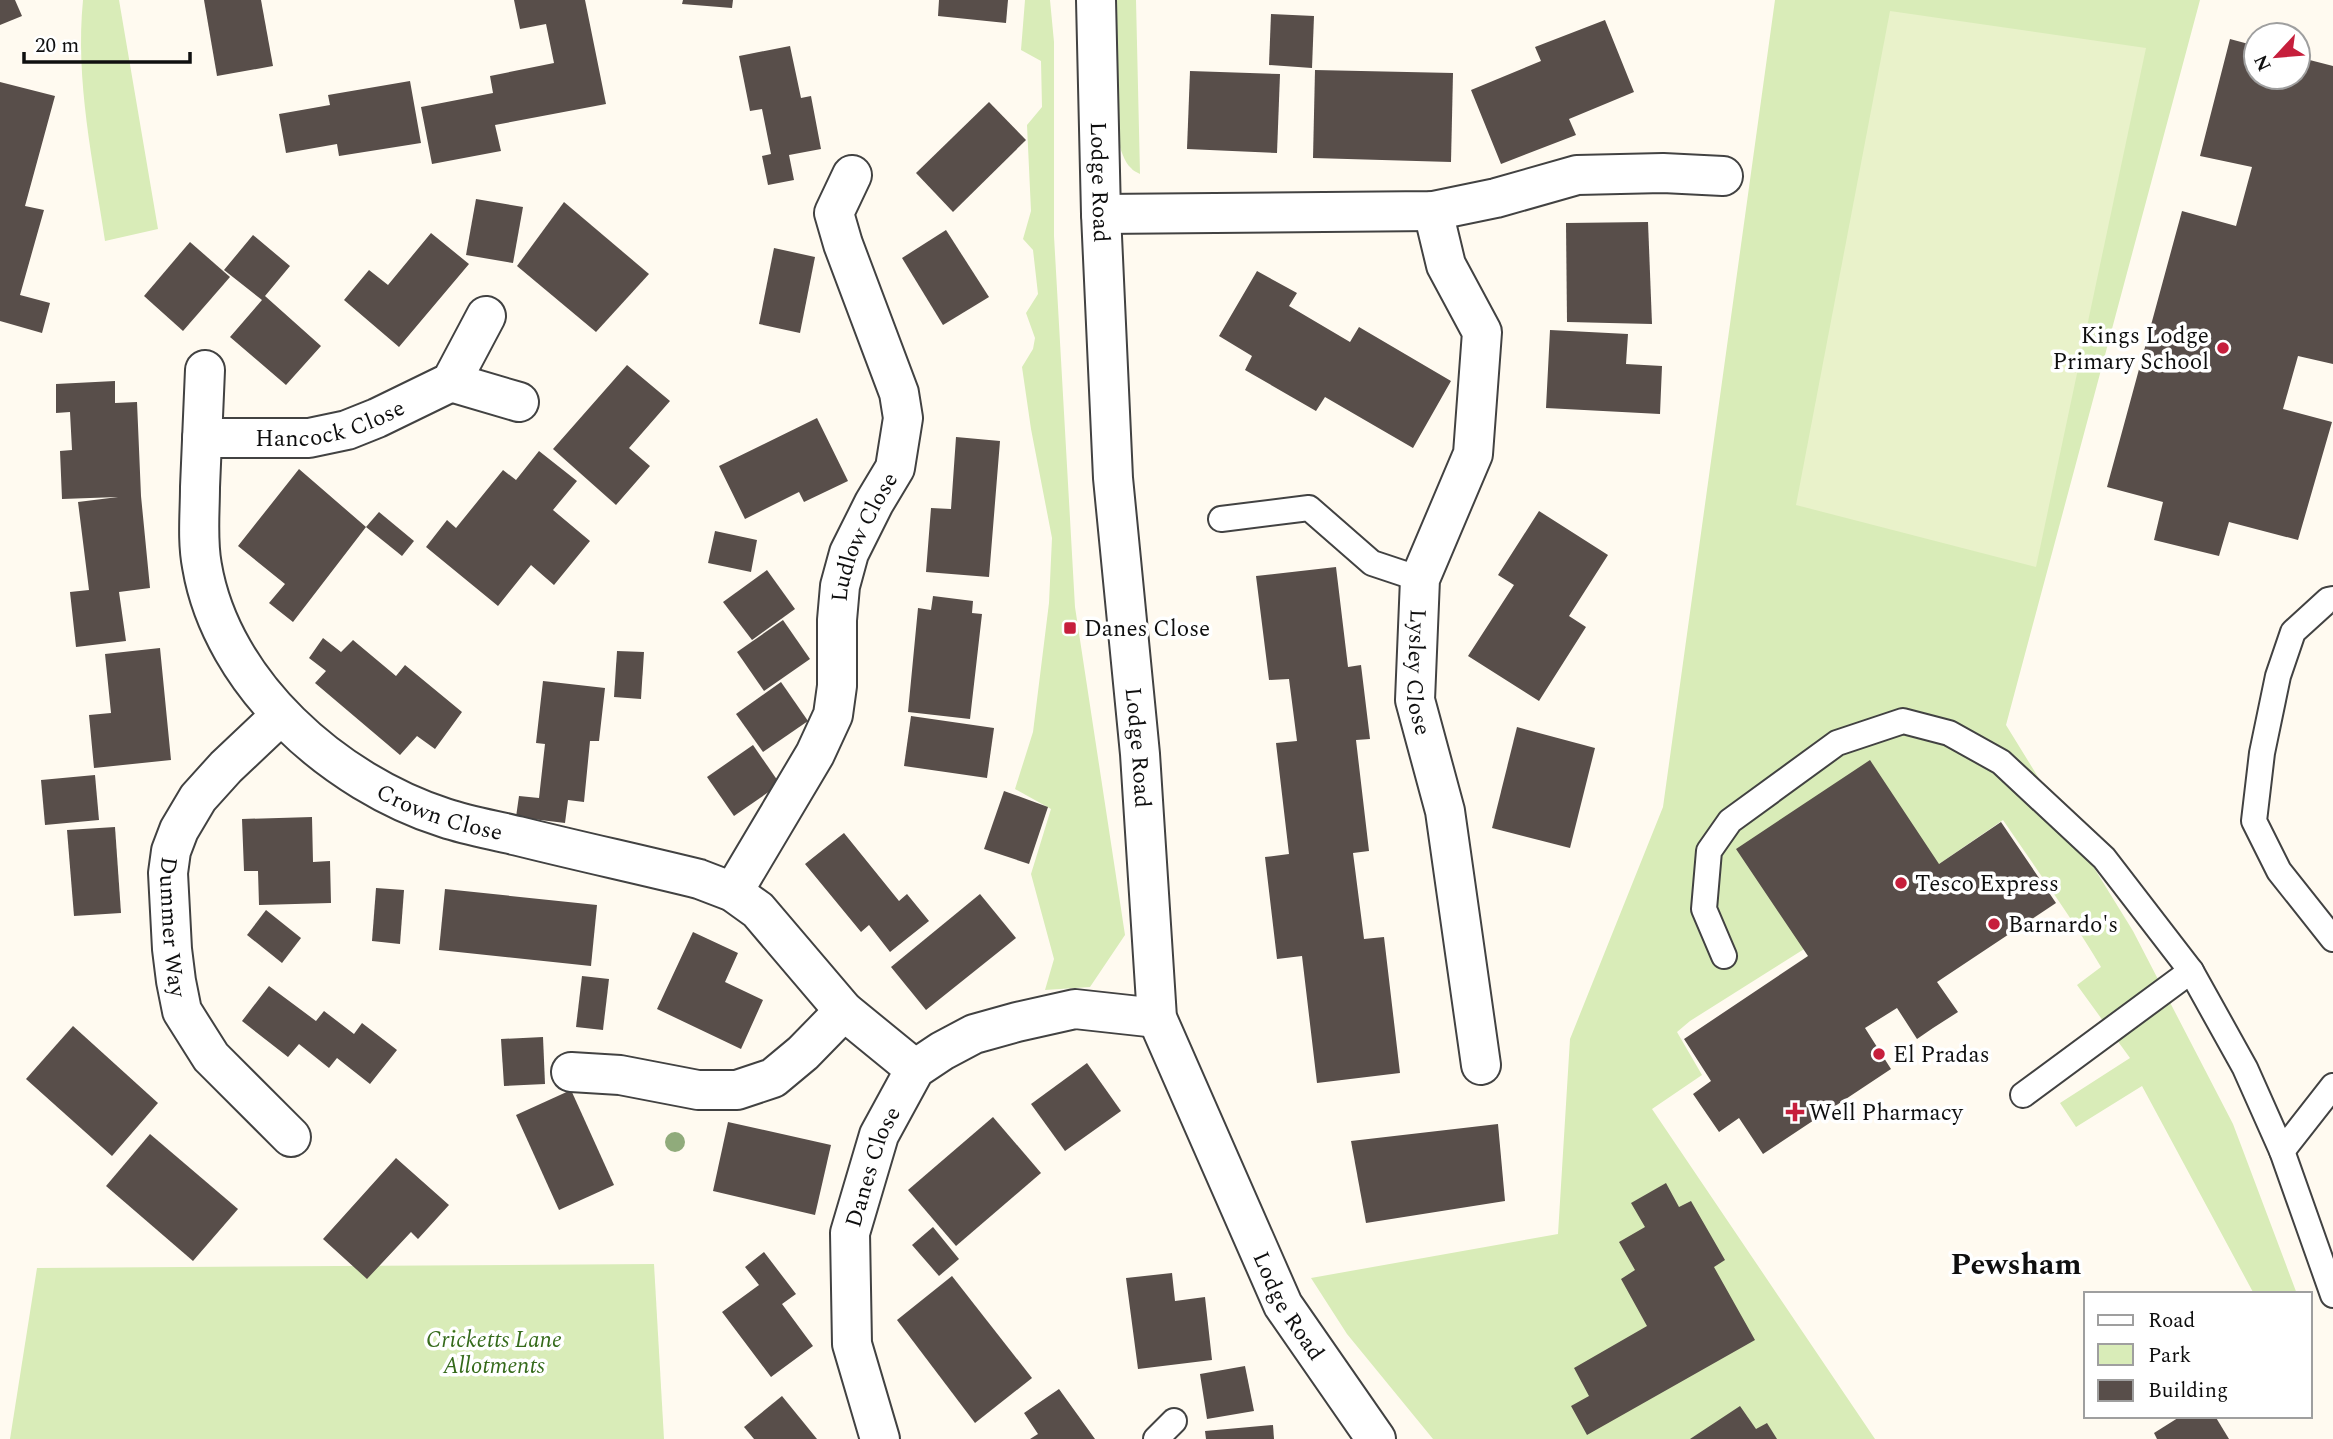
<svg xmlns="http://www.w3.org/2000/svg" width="2333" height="1439" font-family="Spectral,serif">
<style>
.green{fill:#d9ecb8}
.pitch{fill:#e9f2ca}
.building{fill:#584e4a}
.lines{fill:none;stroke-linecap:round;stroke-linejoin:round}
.service-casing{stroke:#424242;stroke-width:28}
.minor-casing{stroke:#424242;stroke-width:42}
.tertiary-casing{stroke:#424242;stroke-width:42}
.service{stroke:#fff;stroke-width:24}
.minor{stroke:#fff;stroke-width:38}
.tertiary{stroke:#fff;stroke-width:38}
.tree{fill:#90ab7b}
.poi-dot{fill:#c61f3c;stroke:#fff;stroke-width:2.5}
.labels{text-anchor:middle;stroke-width:7;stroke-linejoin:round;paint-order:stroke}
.street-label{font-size:23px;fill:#0f0f0f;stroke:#fff}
.poi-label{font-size:23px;fill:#0f0f0f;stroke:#fff;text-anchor:start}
.park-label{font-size:23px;font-style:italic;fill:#356a1b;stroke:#fff}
.district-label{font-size:30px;font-weight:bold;fill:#0f0f0f;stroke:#fff}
</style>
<rect width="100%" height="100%" fill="#fffaf0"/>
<!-- green -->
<g class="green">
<path d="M83,0h36l39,229 -53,12c-12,-80 -30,-160 -22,-241z"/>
<path d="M1025,0h25l4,42v194l21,371 50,328 -35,52 -45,3 9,-31 -23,-85 20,-65 -36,-20 18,-57 16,-129 3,-65 -21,-109 -9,-62 11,-18 2,-11 -9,-25 12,-19 -5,-44 -10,-11 8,-28 -4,-86 15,-18 -1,-46 -20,-11z"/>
<path d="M1112,0h24l4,174c-3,-2 -7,-3 -9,-6 -25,-25 -18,-131 -19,-168z"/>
<path d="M1775,0h425l-194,725 127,206 100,193 64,170h-43l-112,-208 -66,41 -16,-24 70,-45 -53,-73 24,-18c-30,-51 -65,-98 -98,-147l-64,44 -249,157 -13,11 25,43 -50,34 223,330h-442l-86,-105 -36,-56 247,-44 12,-195 93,-232z"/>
<path d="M654,1264l10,175h-654l27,-171z"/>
</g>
<!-- pitch -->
<path class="pitch" d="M1890,11l256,37 -110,519 -240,-62z"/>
<!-- building -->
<g class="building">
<path d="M0,0h15l7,16 -22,9z"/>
<path d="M204,0h57l12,66 -56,10z"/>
<path d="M514,0h71l21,104 -111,21 6,26 -69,13 -11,-57 72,-14 -3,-17 64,-13 -8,-39 -26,5z"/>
<path d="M683,0h50l-1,8 -50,-4z"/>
<path d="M939,0h69l-2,23 -68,-7z"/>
<path d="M1271,14l43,2 -2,52 -43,-3z"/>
<path d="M1605,20l29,72 -65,27 7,16 -75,29 -30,-74 70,-29 -6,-14z"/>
<path d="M2230,39l26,7v31h42v-20l35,9v298l-35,-8 -15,53 49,13 -34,118 -69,-18 -10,34 -65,-16 9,-38 -56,-15 75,-276 54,15 16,-59 -52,-11z"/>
<path d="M790,46l11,52 10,-2 10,53 -32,6 5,25 -26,5 -6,-29 9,-2 -9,-45 -12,2 -11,-55z"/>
<path d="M1315,70l138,3 -2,89 -138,-4z"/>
<path d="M1190,71l90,3 -3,79 -90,-4z"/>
<path d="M410,81l11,62 -82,13 -2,-12 -51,9 -7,-39 51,-9 -2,-10z"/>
<path d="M0,82l55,14 -30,110 19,4 -24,85 30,8 -8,30 -42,-12z"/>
<path d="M989,102l37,38 -73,72 -37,-39z"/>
<path d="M476,199l47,8 -10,56 -47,-8z"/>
<path d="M564,202l85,72 -53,58 -79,-66z"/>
<path d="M1648,222l4,102 -85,-2 -1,-99z"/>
<path d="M946,230l43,67 -46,28 -41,-67z"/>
<path d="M431,233l38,31 -70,83 -55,-47 25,-30 19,15z"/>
<path d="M253,235l37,31 -25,30 56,50 -35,39 -56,-48 32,-37 -38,-30z"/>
<path d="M190,242l40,35 -47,54 -39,-35z"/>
<path d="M774,248l41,9 -15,76 -41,-9z"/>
<path d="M1257,271l40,22 -8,13 61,36 9,-15 92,54 -38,67 -88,-51 -9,14 -71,-41 7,-14 -33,-20z"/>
<path d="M1550,330l78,4 -2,30 36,2 -2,48 -114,-6z"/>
<path d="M627,365l43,36 -41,47 21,18 -34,39 -63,-56z"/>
<path d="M115,381v22l22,-1 4,94 9,92 -31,4 7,49 -50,6 -6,-55 19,-2 -11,-88 40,-5 -56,2 -2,-48 12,-1 -2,-38 -14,1v-29z"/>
<path d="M817,418l31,63 -44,21 -5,-10 -54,27 -26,-53z"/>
<path d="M956,437l44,4 -11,136 -63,-5 5,-64 20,1z"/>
<path d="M539,451l38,30 -24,29 37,31 -36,44 -23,-20 -33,41 -72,-59 21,-27 9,8 47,-58 13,10z"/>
<path d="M299,469l67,58 -73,95 -24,-19 16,-19 -47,-38z"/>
<path d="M1539,511l69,44 -39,61 17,11 -47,74 -71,-45 46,-71 -16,-10z"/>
<path d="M379,512l35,29 -12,15 -36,-29z"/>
<path d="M715,531l42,9 -6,32 -43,-9z"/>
<path d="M1336,567l12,100 13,-2 9,74 -14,1 13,111 -16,2 11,86 20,-2 16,136 -83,10 -15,-127 -25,3 -12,-102 24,-3 -13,-111 21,-2 -8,-62 -20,1 -13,-104z"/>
<path d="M767,570l28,39 -43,31 -29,-38z"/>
<path d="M933,596l40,5 -1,12 10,1 -12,105 -62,-7 10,-104 13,2z"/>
<path d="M783,620l27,39 -46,32 -27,-39z"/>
<path d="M323,638l18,14 12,-12 43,36 9,-11 57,47 -27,37 -18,-13 -17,19 -85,-72 11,-12 -17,-13z"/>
<path d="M160,648l11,112 -77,8 -5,-53 22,-2 -6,-59z"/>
<path d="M617,651l27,1 -3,47 -27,-2z"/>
<path d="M543,681l62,7 -6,53h-9l-6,61 -16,-2 -3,23 -49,-6 3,-21 20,2 6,-54 -9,-1z"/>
<path d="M781,682l27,39 -45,31 -27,-38z"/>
<path d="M911,716l83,12 -7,50 -83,-12z"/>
<path d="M1517,727l78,21 -25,100 -78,-20z"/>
<path d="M753,745l27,39 -46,32 -27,-39z"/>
<path d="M1870,760l69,104 62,-42 55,81 -119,79 21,30 -25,16 -16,11 -20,-31 -32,20 26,41 -128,85 -24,-36 -20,14 -26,-38 18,-13 -27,-42 124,-83 -72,-107z"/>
<path d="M95,775l4,45 -54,5 -4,-45z"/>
<path d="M1004,791l44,16 -19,57 -45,-15z"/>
<path d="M312,817l1,45 17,-1 1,42 -72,2 -1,-34h-14l-2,-52z"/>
<path d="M115,827l6,86 -47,3 -7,-86z"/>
<path d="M844,833l55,68 8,-7 22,27 -39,31 -21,-27 -8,7 -56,-68z"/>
<path d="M376,888l28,2 -4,54 -28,-3z"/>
<path d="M445,889l152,16 -6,61 -152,-16z"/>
<path d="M980,894l36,44 -90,72 -35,-43z"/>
<path d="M266,910l35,28 -19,25 -35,-28z"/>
<path d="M693,932l45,21 -13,29 38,18 -22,49 -84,-40z"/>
<path d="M582,976l27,3 -6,51 -27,-3z"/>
<path d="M269,986l47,35 8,-10 30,23 8,-11 35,27 -27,34 -33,-26 -8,10 -30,-24 -11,13 -46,-36z"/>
<path d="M73,1026l85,77 -46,53 -86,-77z"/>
<path d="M543,1037l2,47 -41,2 -3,-47z"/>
<path d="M1087,1063l34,48 -56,40 -34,-47z"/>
<path d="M571,1090l43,95 -55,25 -43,-95z"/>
<path d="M993,1117l48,56 -85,73 -48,-56z"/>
<path d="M728,1122l103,23 -16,70 -102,-24z"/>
<path d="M1498,1124l7,77 -139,22 -15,-82z"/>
<path d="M150,1134l88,75 -45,52 -87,-75z"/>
<path d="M396,1158l53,47 -31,34 -7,-7 -44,47 -44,-40z"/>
<path d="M1666,1183l13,24 12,-6 34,59 -11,7 41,73 -168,95 -16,-29 18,-10 -15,-28 73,-42 -26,-47 14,-9 -16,-28 26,-15 -14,-24z"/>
<path d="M933,1227l26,32 -20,17 -27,-31z"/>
<path d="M764,1252l32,42 -14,10 31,42 -42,31 -49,-65 37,-27 -14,-18z"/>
<path d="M1172,1273l3,28 30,-4 7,63 -74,9 -12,-91z"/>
<path d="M952,1276l80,102 -57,45 -78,-103z"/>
<path d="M1245,1366l9,45 -47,8 -7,-45z"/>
<path d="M1059,1389l36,50h-65l8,-5 -14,-21z"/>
<path d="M782,1396l35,43h-63l-10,-12z"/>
<path d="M1740,1406l16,23 11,-6 10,16h-87z"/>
<path d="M2181,1416h34l14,23h-72l-3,-6z"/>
<path d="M1273,1425l1,14h-68l-1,-8z"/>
</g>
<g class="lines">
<!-- service casing -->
<g class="service-casing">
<g id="service">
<path d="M1221,519l88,-11 63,55 48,16"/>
<path d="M2333,599l-5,1 -35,32 -15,44 -16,77 -8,68 25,50 54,68"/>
<path d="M1724,956l-20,-47 5,-58 21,-30 107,-78 66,-22 46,12 52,29 103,96 87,113 54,97 37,83 51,144"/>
<path d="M2023,1095l168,-124"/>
<path d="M2282,1151l51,-65"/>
<path d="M1156,1439l18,-18"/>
</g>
</g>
<!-- minor casing -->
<g class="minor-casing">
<g id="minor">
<path id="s1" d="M1433,211l13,54 36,67 -9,122 -53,125 -5,121 30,111 36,254"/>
<path d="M1101,214l332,-3 63,-13 81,-23 86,-2 60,3"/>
<path id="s2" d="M205,370c-2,39 -3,78 -5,117 0,26 -3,53 2,79 20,118 133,217 243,252 24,8 49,12 73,18 60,15 120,28 181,43l34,13 25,18 86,101 71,58"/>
<path d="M451,382l68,20"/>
<path id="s3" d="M202,438h107l38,-8 30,-12 74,-36 35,-66"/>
<path id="s4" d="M280,716l-54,51 -28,31 -19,32 -8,21 -3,22 4,76 4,32 6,30 29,46 80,80"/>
<path id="s5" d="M733,892l82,-138 18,-39 4,-29v-66l3,-34 9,-33 25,-50 21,-35 8,-50 -4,-25 -56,-149 -9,-31 18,-38"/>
<path d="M571,1072l49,3 78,15h39l36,-12 30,-25 41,-42"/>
<path id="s6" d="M880,1439l-28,-95 -2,-111 29,-98 36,-66 27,-18 32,-17 43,-12 58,-13 82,9"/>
</g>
</g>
<!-- tertiary casing -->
<g class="tertiary-casing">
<g id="tertiary">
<path id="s7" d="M1096,0l5,214 12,264 27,276 17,264 126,287 93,134"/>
</g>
</g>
<!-- service -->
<use href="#service" class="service"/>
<!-- minor -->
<use href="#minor" class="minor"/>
<!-- tertiary -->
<use href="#tertiary" class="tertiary"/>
</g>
<!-- trees -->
<circle class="tree" cx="675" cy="1142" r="10"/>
<!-- markers -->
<g class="poi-dot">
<circle cx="2223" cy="348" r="7"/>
<rect x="1063" y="621" width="14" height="14" rx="3.5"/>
<circle cx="1901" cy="883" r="7"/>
<circle cx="1994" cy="924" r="7"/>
<circle cx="1879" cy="1054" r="7"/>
<path d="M1791.5 1101.5h7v7h7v7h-7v7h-7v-7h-7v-7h7z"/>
</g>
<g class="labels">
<!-- street labels -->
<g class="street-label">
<text dy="8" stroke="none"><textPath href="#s7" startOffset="182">Lodge Road</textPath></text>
<text dy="8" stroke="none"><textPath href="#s3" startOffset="130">Hancock Close</textPath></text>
<text dy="8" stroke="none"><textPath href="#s5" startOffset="387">Ludlow Close</textPath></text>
<text dy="8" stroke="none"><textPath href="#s1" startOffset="483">Lysley Close</textPath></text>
<text dy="8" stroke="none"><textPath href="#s7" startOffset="749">Lodge Road</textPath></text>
<text dy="8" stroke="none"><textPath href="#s2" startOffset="556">Crown Close</textPath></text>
<text dy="8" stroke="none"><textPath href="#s4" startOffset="252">Dummer Way</textPath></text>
<text dy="8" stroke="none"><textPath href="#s6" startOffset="280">Danes Close</textPath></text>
<text dy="8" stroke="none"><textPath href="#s7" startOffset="1337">Lodge Road</textPath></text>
</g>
<!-- poi labels -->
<g class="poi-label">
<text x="2209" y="343" text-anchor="end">Kings Lodge<tspan x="2209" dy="26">Primary School</tspan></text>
<text x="1084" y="636">Danes Close</text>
<text x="1915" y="891">Tesco Express</text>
<text x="2008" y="932">Barnardo's</text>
<text x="1893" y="1062">El Pradas</text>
<text x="1809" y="1120">Well Pharmacy</text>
</g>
<!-- park labels -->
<g class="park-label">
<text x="494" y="1347">Cricketts Lane<tspan x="494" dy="26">Allotments</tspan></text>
</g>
<!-- district labels -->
<g class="district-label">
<text x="2016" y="1274">Pewsham</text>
</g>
</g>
<!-- legend -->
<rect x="2084" y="1292" width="228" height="126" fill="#ffffff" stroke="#9f9f9f" stroke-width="2"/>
<rect x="2098" y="1315" width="35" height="10" fill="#ffffff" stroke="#9f9f9f" stroke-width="2"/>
<text x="2148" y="1327" font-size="21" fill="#0f0f0f">Road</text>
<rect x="2098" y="1344" width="35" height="21" fill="#d9ecb8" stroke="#9f9f9f" stroke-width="2"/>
<text x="2148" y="1362" font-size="21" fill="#0f0f0f">Park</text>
<rect x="2098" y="1380" width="35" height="21" fill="#584e4a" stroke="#9f9f9f" stroke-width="2"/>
<text x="2148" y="1397" font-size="21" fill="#0f0f0f">Building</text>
<!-- north arrow -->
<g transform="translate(2277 56) rotate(244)"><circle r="33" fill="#ffffff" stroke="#9f9f9f" stroke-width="2"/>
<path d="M0-5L12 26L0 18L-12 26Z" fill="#c61f3c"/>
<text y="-10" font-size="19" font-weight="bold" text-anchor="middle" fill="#0f0f0f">N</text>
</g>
<!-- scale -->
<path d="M24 52v10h166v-10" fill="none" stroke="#0f0f0f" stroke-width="3.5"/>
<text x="35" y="52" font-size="21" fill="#0f0f0f" stroke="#ffffff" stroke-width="5" paint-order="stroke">20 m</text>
</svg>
